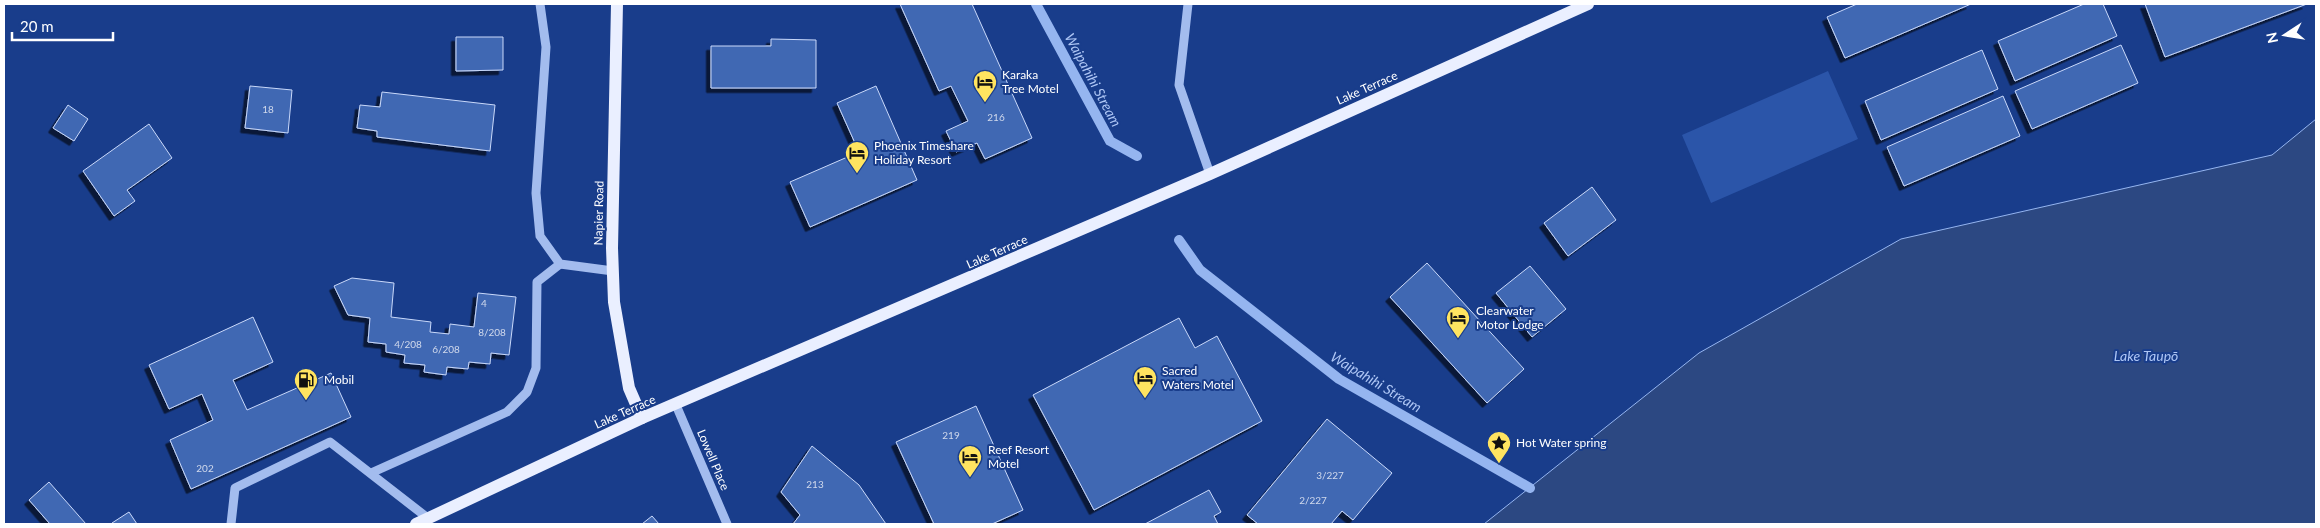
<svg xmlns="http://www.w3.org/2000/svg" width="2320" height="528" font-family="Lato,sans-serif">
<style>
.green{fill:#2b55a9}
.water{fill:#2c4882;stroke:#95b5f0}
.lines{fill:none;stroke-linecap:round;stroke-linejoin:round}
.stream{stroke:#95b5f0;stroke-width:10}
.building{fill:#4167b3;stroke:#c9d9fa;filter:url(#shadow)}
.minor{stroke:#a3bcee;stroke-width:9}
.major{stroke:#eaefff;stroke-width:12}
.labels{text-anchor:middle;stroke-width:4;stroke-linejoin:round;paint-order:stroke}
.number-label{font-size:10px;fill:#d0d9ec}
.poi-label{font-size:12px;fill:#fff;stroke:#193d8b;text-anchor:start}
.street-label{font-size:12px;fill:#fff;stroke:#193d8b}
.water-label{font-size:14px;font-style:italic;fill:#aec6f5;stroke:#193d8b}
</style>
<defs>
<filter id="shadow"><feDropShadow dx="-4.5" dy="4.5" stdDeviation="0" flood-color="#0009"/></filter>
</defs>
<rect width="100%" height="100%" fill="#193d8b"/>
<!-- green -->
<path class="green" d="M1828,71l30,68 -147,64 -29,-68z"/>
<!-- water -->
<path class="water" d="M2316,119v405h-832l215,-171 202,-114 371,-84z"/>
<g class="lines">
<!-- stream -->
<g class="stream">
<path d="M1036,4l74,137 27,15"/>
<path d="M1179,240l21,30 139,109 191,109"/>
</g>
</g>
<!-- building -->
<g class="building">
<path d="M900,4h72l60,134 -47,21 -8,-16 -21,9 -10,-21 22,-10 -17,-35 -12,5z"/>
<path d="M1857,4h114l-126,54 -18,-41z"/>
<path d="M2084,4h19l14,32 -102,45 -17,-40z"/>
<path d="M2145,4h162l-142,53z"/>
<path d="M456,37h47v33l-47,1z"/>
<path d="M771,39l45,1v48h-105v-42h60z"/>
<path d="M2121,45l17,38 -106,46 -17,-38z"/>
<path d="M1982,50l16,39 -117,51 -16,-39z"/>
<path d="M250,86l42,4 -4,43 -43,-5z"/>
<path d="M876,86l41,94 -107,47 -20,-45 69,-30 -22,-49z"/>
<path d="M382,92l113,13 -5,46 -113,-14v-6l-20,-3 3,-23 20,2z"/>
<path d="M2003,96l17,40 -116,50 -17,-39z"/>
<path d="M68,105l20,14 -14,22 -21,-13z"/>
<path d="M149,124l23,34 -45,32 8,11 -21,15 -31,-45z"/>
<path d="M1592,187l24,33 -48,36 -24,-33z"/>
<path d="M1427,263l97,106 -37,34 -97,-106z"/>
<path d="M1530,266l36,43 -34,28 -36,-44z"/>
<path d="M352,278l42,5 -3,34 40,5 -1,10 19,2 1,-10 24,3 4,-34 38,4 -7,58 -18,-2 -1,11 -21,-2 -1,7 -21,-2 -1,8 -22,-3 1,-7 -21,-2 1,-8 -19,-3v-8l-18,-2 2,-24 -22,-3 -14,-29z"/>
<path d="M253,317l20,45 -40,18 14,30 84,-37 20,44 -160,72 -21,-49 43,-20 -11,-26 -33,15 -20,-44z"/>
<path d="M1179,318l16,30 22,-12 45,85 -168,89 -61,-115z"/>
<path d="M976,406l47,104 -31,14h-58l-38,-82z"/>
<path d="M1327,419l65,54 -39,47 -11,-9 -11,13h-73l-11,-9z"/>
<path d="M812,446l47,39 27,39h-93l7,-9 -19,-23z"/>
<path d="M49,482l37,42h-36l-21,-24z"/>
<path d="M1209,490l12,22 -7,4 4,8h-73z"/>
<path d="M129,512l8,12h-24l-1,-1z"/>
<path d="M652,516l7,8h-17z"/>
</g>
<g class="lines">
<!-- minor -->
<g class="minor">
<path d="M540,4l6,43 -10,146 4,43 20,28 53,7"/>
<path d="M1188,4l-9,81 31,89"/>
<path d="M676,405l51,119"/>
<path d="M371,473l136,-61 20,-20 9,-24 1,-86 23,-18"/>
<path d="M231,524l4,-36 95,-46 99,77"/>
</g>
<!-- major -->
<g class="major">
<path d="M617,4l-5,244 2,54 15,86 13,30"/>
<path d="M416,524l226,-106 568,-244 378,-170"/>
</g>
</g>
<!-- icons -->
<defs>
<g id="hotel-pin" transform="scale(1.25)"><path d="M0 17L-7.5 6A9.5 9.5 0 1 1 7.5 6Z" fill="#ffe460" stroke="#193d8b"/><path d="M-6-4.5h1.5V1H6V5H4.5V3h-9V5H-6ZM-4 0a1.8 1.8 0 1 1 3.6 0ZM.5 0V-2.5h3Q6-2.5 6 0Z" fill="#111"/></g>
<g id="fuel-pin" transform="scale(1.25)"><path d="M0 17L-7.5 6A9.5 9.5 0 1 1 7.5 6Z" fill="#ffe460" stroke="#193d8b"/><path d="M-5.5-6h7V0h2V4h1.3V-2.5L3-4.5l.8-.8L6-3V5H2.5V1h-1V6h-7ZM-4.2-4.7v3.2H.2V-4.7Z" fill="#111"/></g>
<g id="sight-pin" transform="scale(1.25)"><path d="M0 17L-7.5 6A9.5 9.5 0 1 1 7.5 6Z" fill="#ffe460" stroke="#193d8b"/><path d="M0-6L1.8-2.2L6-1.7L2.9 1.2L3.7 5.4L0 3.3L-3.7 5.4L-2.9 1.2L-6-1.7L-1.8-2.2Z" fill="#111"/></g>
</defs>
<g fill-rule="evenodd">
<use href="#hotel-pin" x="985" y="82"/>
<use href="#hotel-pin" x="857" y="153"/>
<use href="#hotel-pin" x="1458" y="318"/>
<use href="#hotel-pin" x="1145" y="378"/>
<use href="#fuel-pin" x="306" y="380"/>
<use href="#sight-pin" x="1499" y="443"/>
<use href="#hotel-pin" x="970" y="457"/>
</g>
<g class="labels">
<!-- number labels -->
<g class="number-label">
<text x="268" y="113">18</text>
<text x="996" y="121">216</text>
<text x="484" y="307">4</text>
<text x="492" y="336">8/208</text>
<text x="408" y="348">4/208</text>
<text x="446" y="353">6/208</text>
<text x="951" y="439">219</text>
<text x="205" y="472">202</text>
<text x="1330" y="479">3/227</text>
<text x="815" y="488">213</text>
<text x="1313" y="504">2/227</text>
</g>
<!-- poi labels -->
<g class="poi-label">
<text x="1002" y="79">Karaka<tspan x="1002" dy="14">Tree Motel</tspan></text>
<text x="874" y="150">Phoenix Timeshare<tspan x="874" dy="14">Holiday Resort</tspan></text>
<text x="1476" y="315">Clearwater<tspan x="1476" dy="14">Motor Lodge</tspan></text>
<text x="1162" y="375">Sacred<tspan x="1162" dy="14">Waters Motel</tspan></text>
<text x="324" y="384">Mobil</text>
<text x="1516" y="447">Hot Water spring</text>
<text x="988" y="454">Reef Resort<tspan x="988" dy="14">Motel</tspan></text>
</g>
<!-- street labels -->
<g class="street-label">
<text transform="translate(1367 88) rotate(-24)" y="4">Lake Terrace</text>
<text transform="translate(599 213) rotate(-89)" y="4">Napier Road</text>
<text transform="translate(997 252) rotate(-24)" y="4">Lake Terrace</text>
<text transform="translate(625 412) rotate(-24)" y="4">Lake Terrace</text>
<text transform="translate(713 460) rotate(67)" y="4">Lowell Place</text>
</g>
<!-- water labels -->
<g class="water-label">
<text transform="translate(1093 80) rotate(62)" y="5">Waipahihi Stream</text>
<text x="2146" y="361">Lake Taupō</text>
<text transform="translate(1376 382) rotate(31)" y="5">Waipahihi Stream</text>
</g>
</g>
<!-- border -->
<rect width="2320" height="528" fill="none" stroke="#ffffff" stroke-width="10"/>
<!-- north arrow -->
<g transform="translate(2285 35) rotate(258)" stroke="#193d8b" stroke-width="4" paint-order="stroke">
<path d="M0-4L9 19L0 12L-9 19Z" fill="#ffffff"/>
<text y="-8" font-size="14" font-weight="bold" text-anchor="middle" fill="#ffffff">N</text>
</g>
<!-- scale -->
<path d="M12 32v8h101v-8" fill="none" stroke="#ffffff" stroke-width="2.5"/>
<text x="20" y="32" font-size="15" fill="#ffffff" stroke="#193d8b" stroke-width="4" paint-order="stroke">20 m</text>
</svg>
